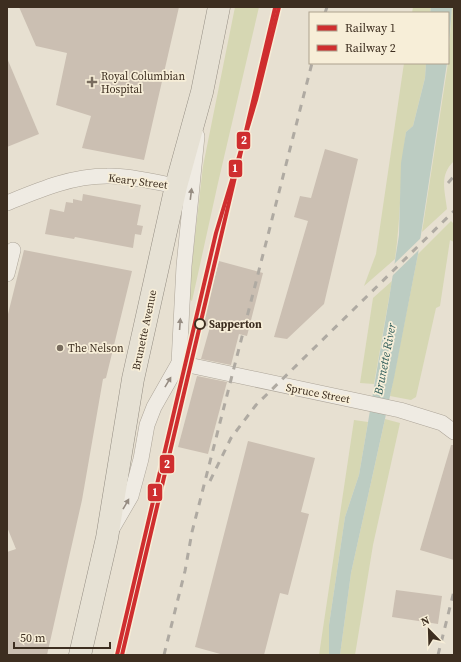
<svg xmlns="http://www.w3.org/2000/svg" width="461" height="662" font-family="'Source Serif 4',serif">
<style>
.green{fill:#d6d7b3}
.water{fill:#bcccc2}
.pier{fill:#e7e0d1}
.building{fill:#cbbfb2}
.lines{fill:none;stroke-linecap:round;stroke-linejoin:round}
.street-casing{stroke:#ada599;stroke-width:16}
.primary-casing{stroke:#928b80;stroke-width:23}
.street{stroke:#efebe3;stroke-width:15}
.primary{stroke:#e6e1d4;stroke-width:22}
.rail{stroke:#afaaa2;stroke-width:3;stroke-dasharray:7 7;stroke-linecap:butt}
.rail-1-casing{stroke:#f7eed8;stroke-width:7}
.rail-2-casing{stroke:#f7eed8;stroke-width:7}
.rail-1{stroke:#cf2e2f;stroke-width:4}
.rail-2{stroke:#cf2e2f;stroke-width:4}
.oneway{fill:#968c82}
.poi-dot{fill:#786c5e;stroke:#f7eed8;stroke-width:1.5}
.stop-dot{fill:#f7eed8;stroke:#3d2e20;stroke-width:2}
.labels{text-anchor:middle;stroke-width:3.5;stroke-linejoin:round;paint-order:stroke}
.poi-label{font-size:11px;fill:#3d2e20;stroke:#f7eed8;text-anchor:start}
.street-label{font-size:11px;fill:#3d2e20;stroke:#f7eed8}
.stop-label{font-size:11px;font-weight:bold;fill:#3d2e20;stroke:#f7eed8;text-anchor:start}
.water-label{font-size:12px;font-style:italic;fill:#2f5d5a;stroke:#f7eed8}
.line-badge{stroke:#f7eed8;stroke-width:1.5}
.badge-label{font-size:11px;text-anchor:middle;font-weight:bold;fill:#fff}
</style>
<rect width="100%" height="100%" fill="#e7e0d1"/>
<!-- green -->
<g class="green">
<path d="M235,7h24l-41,176 -26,118 -4,-3 15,-132z"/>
<path d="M413,7h18l-1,6h-18z"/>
<path d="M452,7h2v154c-15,14 -9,29 -7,48l-25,23 26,-169z"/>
<path d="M404,63h22l-1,15 -12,48 -7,6c-6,42 -5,85 -11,127l-31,27 12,-32z"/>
<path d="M451,221l3,3v18l-4,-2 -10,66 -4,2 -20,89 -5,3 -21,-4 28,-142z"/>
<path d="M392,281l-18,103 -14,-1 13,-85z"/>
<path d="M385,419l15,4 -27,122 -18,110h-15l11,-82z"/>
<path d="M354,420l14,2 -9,53 -14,42 -16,108v30h-10z"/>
</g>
<!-- water -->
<g class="water">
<path d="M431,7h21l-4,47v-41h-18z"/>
<path d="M426,63h21l-29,191 -24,124 -43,195 -11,82h-11v-30l16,-108 14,-42 30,-176 10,-64 2,-72 5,-31 7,-6 12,-48z"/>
</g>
<!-- pier -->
<path class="pier" d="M424,235l-2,12 -32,31 2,-12z"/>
<!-- building -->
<g class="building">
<path d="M19,7h160l-35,153 -62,-12 9,-32 -35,-11 11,-52 -31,-7z"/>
<path d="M7,58l32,76 -32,13z"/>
<path d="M325,149l33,10 -34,145 -37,35 -13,-2 34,-116 -14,-4 6,-21 11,2z"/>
<path d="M83,194l58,11 -4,20 6,1 -2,9 -6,-1 -2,14 -58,-11 -1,2 -29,-5 5,-25 14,3 2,-10 7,1v-4l9,2z"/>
<path d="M24,250l108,21 -26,107 -3,1 -21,121 -35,155h-40v-103l9,-3 -9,-22v-209z"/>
<path d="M219,261l44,12 -16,63 -8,-2 -8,31 -30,-6 9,-32 -8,-2z"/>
<path d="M197,376l30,6 -19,72 -30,-7z"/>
<path d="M248,441l67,17 -14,54 8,2 -21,81 -8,-2 -16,62h-40l-29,-8z"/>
<path d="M451,445h3v115l-34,-10z"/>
<path d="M396,590l46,6 -4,28 -46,-7z"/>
</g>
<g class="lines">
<!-- street casing -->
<g class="street-casing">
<g id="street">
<path d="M7,203c32,-13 64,-27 100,-27 21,-1 48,6 69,10"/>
<path d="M7,274l6,-24"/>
<path d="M179,363l221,47 42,13 12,9"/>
<path d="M113,527l18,-31 10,-37 6,-34 7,-18 25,-44 5,-97 13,-130"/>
</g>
</g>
<!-- primary casing -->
<g class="primary-casing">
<path id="primary" d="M80,655l27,-117 26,-159 43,-193 26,-94 17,-85"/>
</g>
<!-- street -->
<use href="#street" class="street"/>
<!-- primary -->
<use href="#primary" class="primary"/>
<!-- rail -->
<g class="rail">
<path d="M325,13l2,-6"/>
<path d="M448,183l6,-7"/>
<path d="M210,481l21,-43 25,-33 198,-194"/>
<path d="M164,655l21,-84 7,-39 120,-469"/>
<path d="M438,655l16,-64"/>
</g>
<!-- rail-1 casing -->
<g class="rail-1-casing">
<path id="rail-1" d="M117,655l99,-422 40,-133 23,-93"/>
</g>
<!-- rail-2 casing -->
<g class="rail-2-casing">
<path id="rail-2" d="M122,655l153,-647"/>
</g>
<!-- rail-1 -->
<use href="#rail-1" class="rail-1"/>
<!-- rail-2 -->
<use href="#rail-2" class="rail-2"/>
</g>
<!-- one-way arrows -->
<defs><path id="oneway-solid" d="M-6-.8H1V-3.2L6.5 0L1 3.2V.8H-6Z"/></defs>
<g class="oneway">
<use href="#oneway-solid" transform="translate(191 194) rotate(-83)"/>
<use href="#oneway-solid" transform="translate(180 324) rotate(-86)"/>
<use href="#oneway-solid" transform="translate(168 382) rotate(-59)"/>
<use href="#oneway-solid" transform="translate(126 504) rotate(-60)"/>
</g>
<!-- markers -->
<g class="poi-dot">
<path d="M90 76h4v4h4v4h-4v4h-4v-4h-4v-4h4z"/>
<circle cx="60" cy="348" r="4"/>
</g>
<circle class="stop-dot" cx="200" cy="324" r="5"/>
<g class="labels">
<!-- poi labels -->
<g class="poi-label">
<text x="101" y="80">Royal Columbian<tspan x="101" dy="13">Hospital</tspan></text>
<text x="68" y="352">The Nelson</text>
</g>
<!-- street labels -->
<g class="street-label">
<text transform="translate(138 181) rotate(7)" y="4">Keary Street</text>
<text transform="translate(144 330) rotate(-78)" y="4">Brunette Avenue</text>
<text transform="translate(318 393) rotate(11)" y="4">Spruce Street</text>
</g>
<!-- stop labels -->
<g class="stop-label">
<text x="209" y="328">Sapperton</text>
</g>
<!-- water labels -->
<g class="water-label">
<text transform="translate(385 359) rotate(-79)" y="4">Brunette River</text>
</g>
</g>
<g class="line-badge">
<rect x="236" y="131" width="15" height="19" rx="4" fill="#cf2e2f"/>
<rect x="228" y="159" width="15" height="19" rx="4" fill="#cf2e2f"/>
<rect x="159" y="454" width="16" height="20" rx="4" fill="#cf2e2f"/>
<rect x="147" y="483" width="16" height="19" rx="4" fill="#cf2e2f"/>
</g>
<g class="badge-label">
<text x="244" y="144">2</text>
<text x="235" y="172">1</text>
<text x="167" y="468">2</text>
<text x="155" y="496">1</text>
</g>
<!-- border -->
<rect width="461" height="662" fill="none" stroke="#3d2e20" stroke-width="16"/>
<!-- legend -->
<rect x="309" y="12" width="140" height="52" fill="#f7eed8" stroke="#ada18e"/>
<rect x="317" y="25" width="20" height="6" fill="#cf2e2f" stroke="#ada18e"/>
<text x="345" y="32" font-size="12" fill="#3d2e20">Railway 1</text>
<rect x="317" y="45" width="20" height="6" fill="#cf2e2f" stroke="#ada18e"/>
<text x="345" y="52" font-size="12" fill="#3d2e20">Railway 2</text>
<!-- north arrow -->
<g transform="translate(429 630) rotate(337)" stroke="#f7eed8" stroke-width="3" paint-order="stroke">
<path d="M0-3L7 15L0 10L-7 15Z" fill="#3d2e20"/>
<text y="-6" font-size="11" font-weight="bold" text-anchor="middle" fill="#3d2e20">N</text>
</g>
<!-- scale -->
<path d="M14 642v6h96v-6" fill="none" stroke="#3d2e20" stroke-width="2"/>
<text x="20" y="642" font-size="12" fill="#3d2e20" stroke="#f7eed8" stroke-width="3" paint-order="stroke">50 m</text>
</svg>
